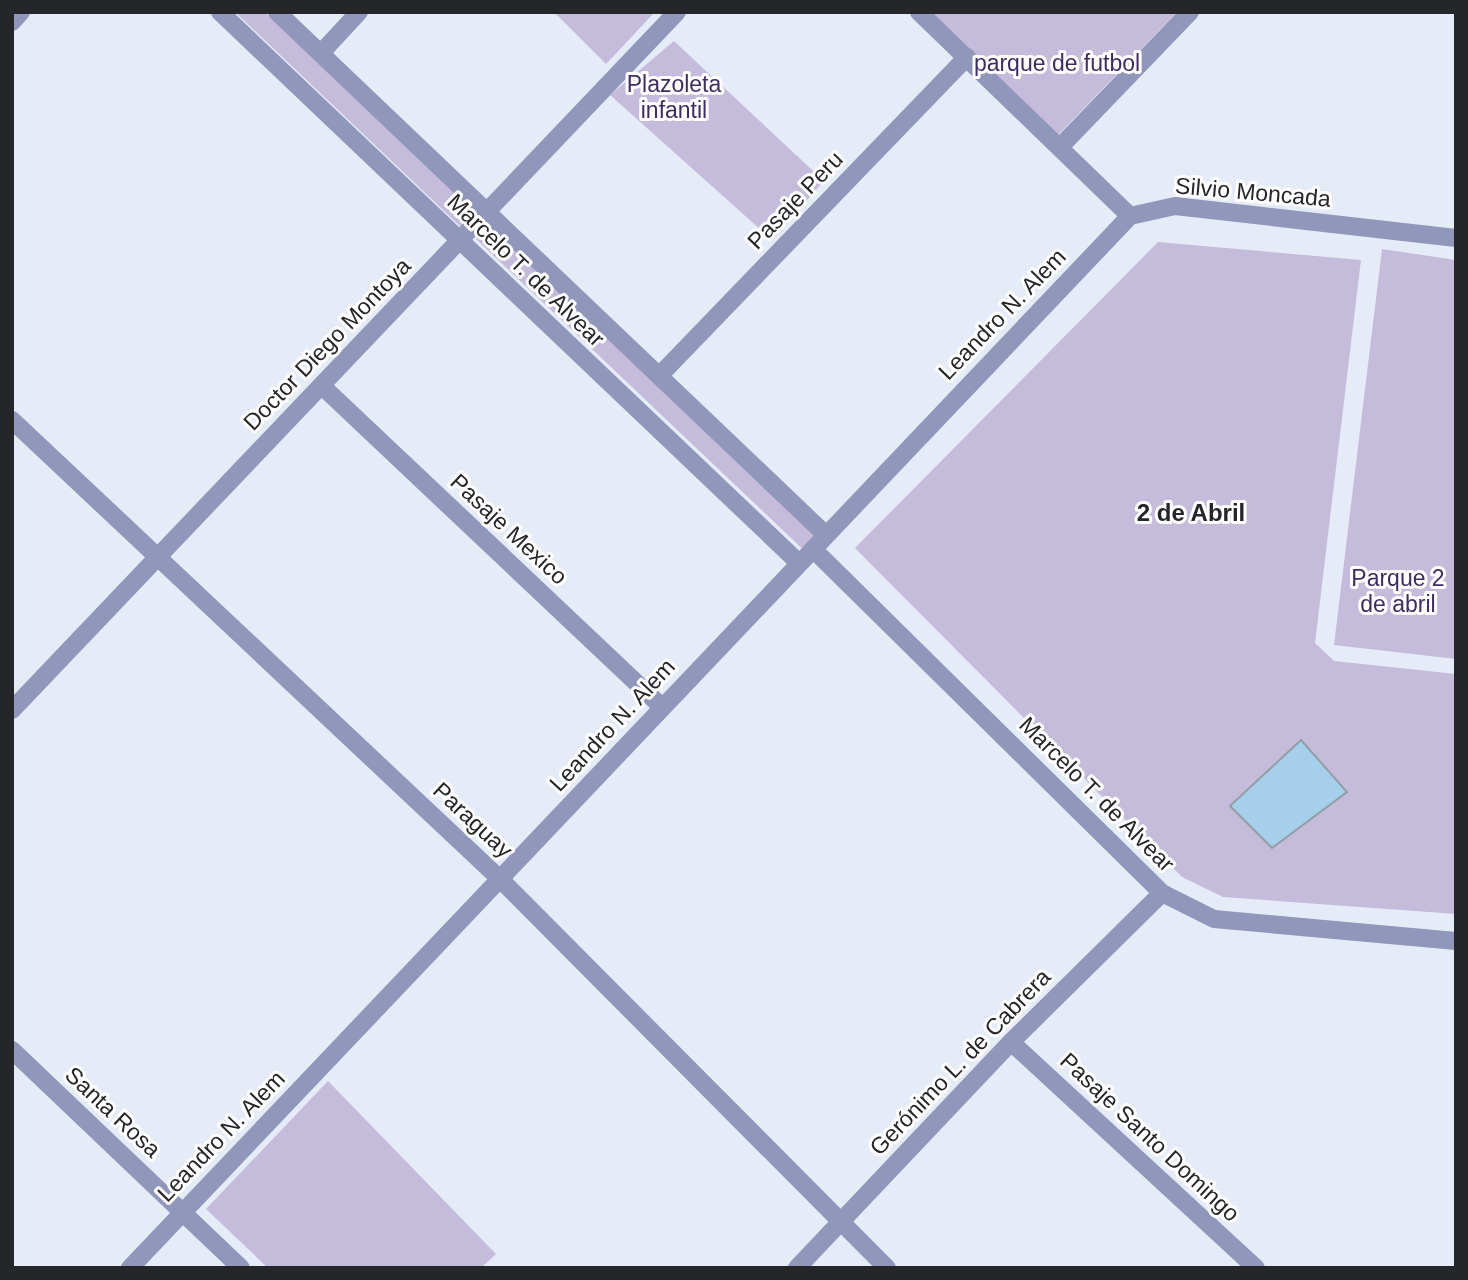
<svg xmlns="http://www.w3.org/2000/svg" width="1468" height="1280" font-family="Helvetica,sans-serif">
<style>
.green{fill:#c5bcdc}
.building{fill:#a6cfec;stroke:#939da4;stroke-width:2}
.lines{fill:none;stroke-linecap:round;stroke-linejoin:round}
.minor{stroke:#9197bb;stroke-width:18}
.labels{text-anchor:middle;stroke-width:6;stroke-linejoin:round;paint-order:stroke}
.park-label{font-size:23px;fill:#3f2d61;stroke:#fff}
.street-label{font-size:23px;fill:#24262a;stroke:#fff}
.neighbourhood-label{font-size:24px;font-weight:bold;fill:#24262a;stroke:#fff}
</style>
<rect width="100%" height="100%" fill="#e6ecf7"/>
<!-- green -->
<g class="green">
<path d="M235,12h30l212,201 -14,16z"/>
<path d="M554,12h101l-49,52z"/>
<path d="M931,12h246l-119,123z"/>
<path d="M674,41l150,140 -52,59 -162,-145z"/>
<path d="M489,224l335,316 -14,16 -334,-317z"/>
<path d="M1158,242l203,18 -46,383 19,18 122,13v240l-233,-17 -41,-20 -327,-329z"/>
<path d="M1382,249l74,11v399l-122,-14z"/>
<path d="M328,1081l168,173 -15,14h-213l-62,-59z"/>
</g>
<!-- building -->
<path class="building" d="M1301,740l46,52 -75,56 -42,-42z"/>
<g class="lines">
<!-- minor -->
<g class="minor">
<path d="M220,12l579,551"/>
<path d="M277,12l549,523"/>
<path d="M919,12l211,204"/>
<path d="M12,22l9,-10"/>
<path d="M321,53l38,-41"/>
<path d="M1060,147l130,-135"/>
<path d="M1130,216l45,-10 281,32"/>
<path d="M659,376l308,-319"/>
<path d="M322,386l340,321"/>
<path d="M12,420l488,459 387,389"/>
<path d="M813,549l349,344 52,26 242,22"/>
<path d="M12,710l665,-698"/>
<path d="M1011,1042l245,226"/>
<path d="M12,1050l229,218"/>
<path d="M130,1268l1000,-1052"/>
<path d="M797,1268l214,-226 151,-149"/>
</g>
</g>
<g class="labels">
<!-- park labels -->
<g class="park-label">
<text x="1057" y="71">parque de futbol</text>
<text x="674" y="92">Plazoleta<tspan x="674" dy="26">infantil</tspan></text>
<text x="1398" y="586">Parque 2<tspan x="1398" dy="26">de abril</tspan></text>
</g>
<!-- street labels -->
<g class="street-label">
<text transform="translate(1253 192) rotate(5)" y="8">Silvio Moncada</text>
<text transform="translate(795 200) rotate(-46)" y="8">Pasaje Peru</text>
<text transform="translate(526 270) rotate(44)" y="8">Marcelo T. de Alvear</text>
<text transform="translate(1002 314) rotate(-46)" y="8">Leandro N. Alem</text>
<text transform="translate(327 344) rotate(-46)" y="8">Doctor Diego Montoya</text>
<text transform="translate(509 529) rotate(43)" y="8">Pasaje Mexico</text>
<text transform="translate(612 725) rotate(-47)" y="8">Leandro N. Alem</text>
<text transform="translate(1097 794) rotate(45)" y="8">Marcelo T. de Alvear</text>
<text transform="translate(473 820) rotate(43)" y="8">Paraguay</text>
<text transform="translate(960 1062) rotate(-46)" y="8">Gerónimo L. de Cabrera</text>
<text transform="translate(113 1112) rotate(43)" y="8">Santa Rosa</text>
<text transform="translate(221 1136) rotate(-46)" y="8">Leandro N. Alem</text>
<text transform="translate(1150 1137) rotate(43)" y="8">Pasaje Santo Domingo</text>
</g>
<!-- neighbourhood labels -->
<g class="neighbourhood-label">
<text x="1191" y="521">2 de Abril</text>
</g>
</g>
<!-- border -->
<rect width="1468" height="1280" fill="none" stroke="#24262a" stroke-width="28"/>
</svg>
